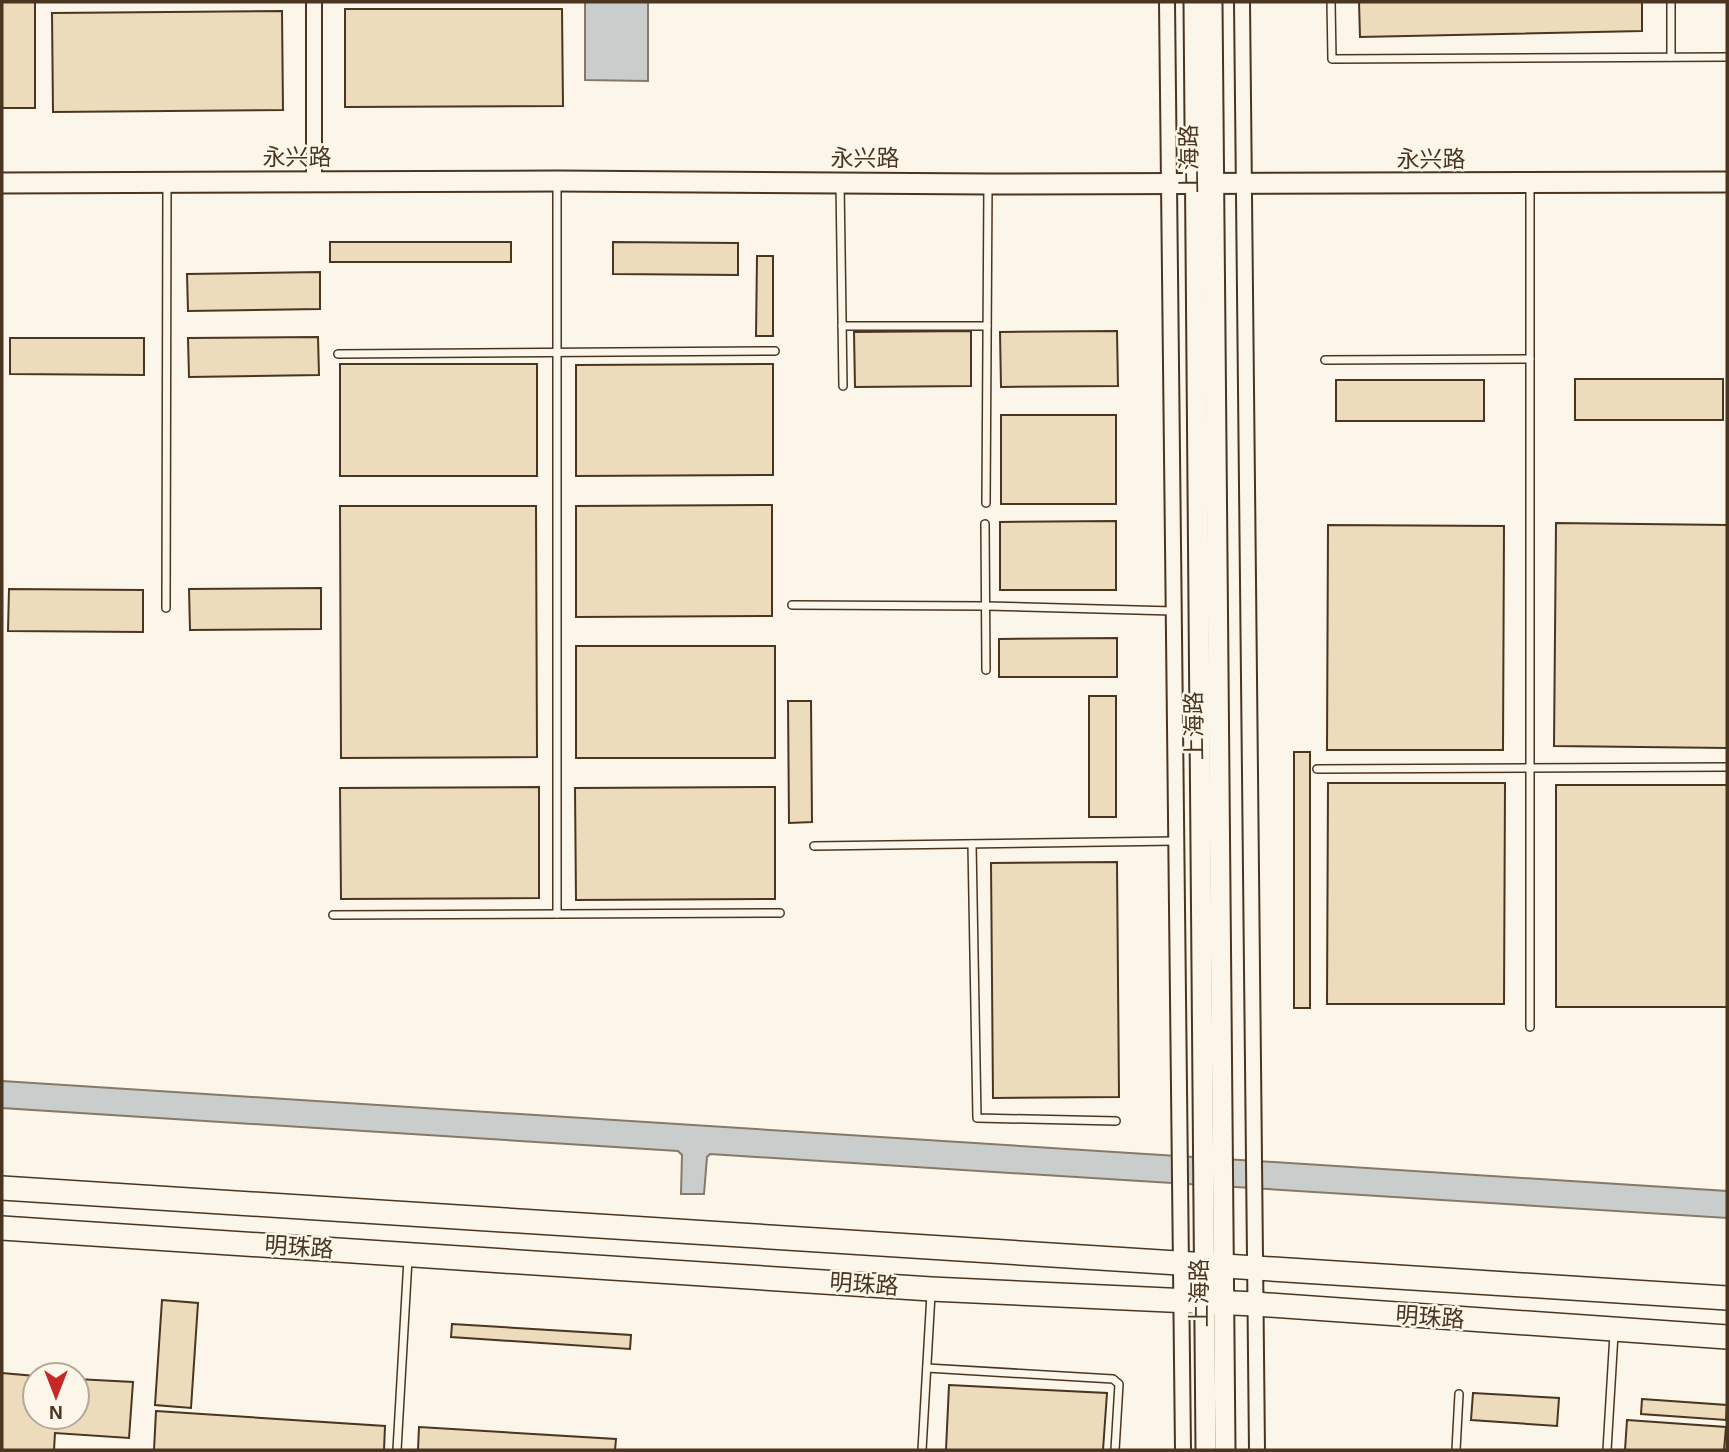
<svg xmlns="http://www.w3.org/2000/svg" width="1729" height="1452" font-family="Arial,'Noto Sans SC',sans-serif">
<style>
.water{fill:#c9cecd;stroke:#887966;stroke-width:2}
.building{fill:#ecdcbc;stroke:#4a3520;stroke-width:2}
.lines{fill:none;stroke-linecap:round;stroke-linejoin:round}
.lane-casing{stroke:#4a3520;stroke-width:10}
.street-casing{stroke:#4a3520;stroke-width:18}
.secondary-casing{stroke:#4a3520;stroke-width:23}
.primary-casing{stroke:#4a3520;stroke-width:26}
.lane{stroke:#fbf6e9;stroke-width:7}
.street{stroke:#fbf6e9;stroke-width:14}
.secondary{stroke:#fbf6e9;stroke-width:19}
.primary{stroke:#fbf6e9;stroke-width:23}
.labels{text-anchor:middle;stroke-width:5;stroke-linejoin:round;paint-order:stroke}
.street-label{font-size:23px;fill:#4a3520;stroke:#fbf6e9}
</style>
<rect width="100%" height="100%" fill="#fbf6e9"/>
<!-- water -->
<g class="water">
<path d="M585,2h63v79l-63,-1z"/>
<path d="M2,1081l1725,110v27l-1017,-64 -3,3 -3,37h-23l1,-39 -4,-4 -676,-43z"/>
</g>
<!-- building -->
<g class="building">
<rect x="2" y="2" width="33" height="106"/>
<path d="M1359,2h283v29l-282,6z"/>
<path d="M345,9h217l1,97 -218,1z"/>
<path d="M282,11l1,99 -230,2 -1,-99z"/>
<rect x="330" y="242" width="181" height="20"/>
<path d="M613,242l125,1v32l-125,-1z"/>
<path d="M757,256h16v80h-17z"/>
<path d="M320,272v37l-132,2 -1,-37z"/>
<path d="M971,331v55l-116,1 -1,-55z"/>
<path d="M1117,331l1,55 -117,1 -1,-55z"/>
<path d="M318,337l1,38 -130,2 -1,-39z"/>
<path d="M10,338h134v37l-134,-1z"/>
<rect x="340" y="364" width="197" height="112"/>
<path d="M773,364v111l-197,1v-111z"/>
<rect x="1575" y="379" width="148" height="41"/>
<rect x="1336" y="380" width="148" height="41"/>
<rect x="1001" y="415" width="115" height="89"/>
<path d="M772,505v111l-196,1v-111z"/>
<path d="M340,506h196l1,251 -196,1z"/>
<path d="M1116,521v69h-116v-68z"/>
<path d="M1556,523l171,2v223l-173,-2z"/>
<path d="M1328,525l176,1 -1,224h-176z"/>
<path d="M321,588v41l-131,1 -1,-41z"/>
<path d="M9,589l134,1v42l-135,-1z"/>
<path d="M1117,638v39h-118v-38z"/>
<rect x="576" y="646" width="199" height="112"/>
<rect x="1089" y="696" width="27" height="121"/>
<path d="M788,701h23l1,121 -23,1z"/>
<rect x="1294" y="752" width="16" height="256"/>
<path d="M1328,783h177l-1,221h-177z"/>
<rect x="1556" y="785" width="171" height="222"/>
<path d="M539,787v111l-198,1 -1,-111z"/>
<path d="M775,787v112l-199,1 -1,-112z"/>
<path d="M1117,862l2,235 -126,1 -2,-235z"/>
<path d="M162,1300l36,3 -7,105 -36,-3z"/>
<path d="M452,1324l179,11 -1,14 -179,-12z"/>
<path d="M2,1373l33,3v41h42v-38l56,3 -4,56 -74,-5 -1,17h-52z"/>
<path d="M949,1385l158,8 -4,57h-157z"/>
<path d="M1473,1393l86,5 -2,28 -86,-6z"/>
<path d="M1642,1399l85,6 -1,15 -85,-6z"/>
<path d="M156,1411l229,15 -1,24h-230z"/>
<path d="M1627,1420l99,7 -2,23h-99z"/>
<path d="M419,1427l197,12 -1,11h-197z"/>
</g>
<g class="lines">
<!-- lane casing -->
<g class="lane-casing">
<g id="lane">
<path d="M1331,2l1,57 395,-2"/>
<path d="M1671,2v55"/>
<path d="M557,183v731"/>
<path d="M840,183l3,203"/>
<path d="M842,326h145"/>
<path d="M338,354l437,-3"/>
<path d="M1325,360l205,-1"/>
<path d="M986,503l2,-319"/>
<path d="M985,524l1,146"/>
<path d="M792,605l194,1 187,5"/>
<path d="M166,608l1,-423"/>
<path d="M1317,769l410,-2"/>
<path d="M972,844l5,274 139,3"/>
<path d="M814,846l362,-5"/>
<path d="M333,915l447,-2"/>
<path d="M1530,1027v-843"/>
<path d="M927,1368l186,11 6,5 -4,66"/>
<path d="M397,1450l11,-191"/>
<path d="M922,1450l9,-156"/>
<path d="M1456,1450l3,-56"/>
<path d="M1607,1450l7,-116"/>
</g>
</g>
<!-- street casing -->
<g class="street-casing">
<g id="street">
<path d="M314,2v180"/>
<path d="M1167,2l16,1448"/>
<path d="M1242,2l15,1448"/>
</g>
</g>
<!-- secondary casing -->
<g class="secondary-casing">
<g id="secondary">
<path d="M1194,2l12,1448"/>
<path d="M1212,2l13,1448"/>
<path d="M2,183l555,-2 431,3 739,-2"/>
</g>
</g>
<!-- primary casing -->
<g class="primary-casing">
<g id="primary">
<path d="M2,1188l1725,110"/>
<path d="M2,1228l929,61 324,15 472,33"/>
</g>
</g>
<!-- lane -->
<use href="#lane" class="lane"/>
<!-- street -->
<use href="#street" class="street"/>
<!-- secondary -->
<use href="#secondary" class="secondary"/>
<!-- primary -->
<use href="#primary" class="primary"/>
</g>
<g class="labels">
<!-- street labels -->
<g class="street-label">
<text x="297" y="165">永兴路</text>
<text x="865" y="166">永兴路</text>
<text transform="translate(1189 159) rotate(-91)" y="8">上海路</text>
<text x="1431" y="167">永兴路</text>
<text transform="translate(1194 726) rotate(-91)" y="8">上海路</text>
<text transform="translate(299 1247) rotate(4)" y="8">明珠路</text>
<text transform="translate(864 1284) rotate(4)" y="8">明珠路</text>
<text transform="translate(1199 1293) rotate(-90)" y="8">上海路</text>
<text transform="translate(1430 1317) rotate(4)" y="8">明珠路</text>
</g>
</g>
<!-- border -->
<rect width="1729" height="1452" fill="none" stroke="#4a3520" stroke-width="7"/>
<!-- north arrow -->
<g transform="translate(56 1396) rotate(180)"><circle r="33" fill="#fbf6e9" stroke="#b4a999" stroke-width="2"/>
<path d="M0-5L12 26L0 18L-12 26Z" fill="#c62828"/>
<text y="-10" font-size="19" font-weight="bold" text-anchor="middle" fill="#4a3520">N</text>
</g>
</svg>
